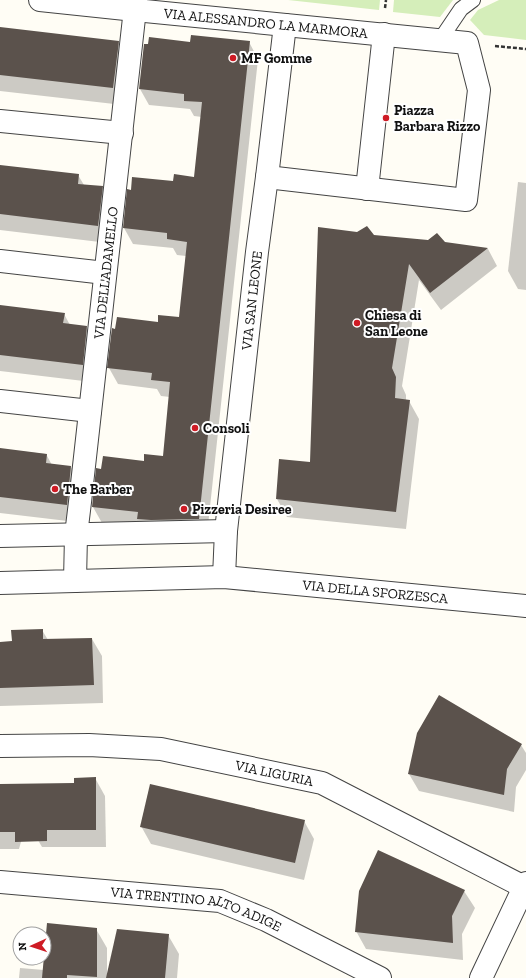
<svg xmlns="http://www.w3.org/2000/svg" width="526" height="978" font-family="'Zilla Slab',serif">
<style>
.green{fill:#d5eeba}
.shadow{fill:#0003}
.building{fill:#5b524c}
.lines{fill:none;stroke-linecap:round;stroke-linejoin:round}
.service-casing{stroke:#444;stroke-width:16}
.minor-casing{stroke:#444;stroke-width:24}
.path{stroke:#333;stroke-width:2.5;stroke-dasharray:4 2;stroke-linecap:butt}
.service{stroke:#fff;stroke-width:14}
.minor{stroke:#fff;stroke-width:22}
.poi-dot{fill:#ce1b24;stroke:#fff;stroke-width:1.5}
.labels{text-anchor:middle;stroke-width:4;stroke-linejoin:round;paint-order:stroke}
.street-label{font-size:14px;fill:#111;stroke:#fff}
.poi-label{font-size:14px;font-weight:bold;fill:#111;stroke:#fff;text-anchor:start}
</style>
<rect width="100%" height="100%" fill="#fffdf5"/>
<!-- green -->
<g class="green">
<path d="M288,0h92l-1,10z"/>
<path d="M394,0h59l-13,17 -47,-5z"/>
<path d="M499,0h27v40l-42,-5 -14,-15 8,-10z"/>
</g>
<!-- shadow -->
<g class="shadow">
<path d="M0,28l118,14 10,17 -5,46 -123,-14z"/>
<path d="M249,42l9,17 -51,476 -105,-12 -9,-16 9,-37 43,-8 19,-5 6,-60 -9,-1 -4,-7 -39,-5 -9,-16 50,-45 21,-5 6,-62 -9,-1 -4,-7 -40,-4 -9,-16 7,-37 64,-13 7,-61 -8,-1 -4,-7 -41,-4 -9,-16 51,-46z"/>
<path d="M0,166l78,9 6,10 18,2 10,18 -4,38 -108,-13z"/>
<path d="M518,182l8,1v107l-8,-1 -10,-18z"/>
<path d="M374,236l71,7 43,6 9,17 -56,44 -22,-30 -17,106 4,9v6h3l10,18 -13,110 -119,-12 -10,-18 3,-39 31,3z"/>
<path d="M0,307l64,7 6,11 16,2 11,17 -5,38 -92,-11z"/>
<path d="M0,449l46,5 6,11 19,2 10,17 -5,38 -76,-9z"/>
<path d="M42,630l6,10 44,-1 10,17 1,47 -103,3v-63l13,-1z"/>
<path d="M521,745l5,8v17l-10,17 -2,25 -95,-21 -10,-17z"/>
<path d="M95,778l10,18 1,51h-64l-10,-17 43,-46z"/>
<path d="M0,785l32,17 -13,47h-19z"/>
<path d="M304,821l10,18 -10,41 -153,-36 -10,-18z"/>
<path d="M464,891l11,17 -13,26 1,26 -97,-11 -10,-18z"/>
<path d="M96,929l11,19v26l61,-39 11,19 -2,24h-158l1,-10 24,2z"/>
</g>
<!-- building -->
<g class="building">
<path d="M0,27l119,14 -6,47 -113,-13z"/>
<path d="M191,35l59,6 -51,478 -48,1 -14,-1 1,-7 -46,-5 4,-39 5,1 2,-13 41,5v-7l19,2 7,-74 -19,-2 1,-7 -45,-5 5,-40 3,1 2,-12 41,5v-7l21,2 8,-75 -20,-3v-6l-44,-5 4,-39 4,1 1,-13 41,4 1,-7 20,3 8,-75 -18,-1v-7l-45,-5 5,-45h4l1,-7 41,5z"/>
<path d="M0,165l79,9 -1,10 25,2 -5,40 -98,-12z"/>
<path d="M367,226l7,9 54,5 9,-7 8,9 43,6 -58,45 -21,-29 -17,104 4,9 -1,21 15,2 -14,112 -120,-13 3,-40 31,3 8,-235 39,5z"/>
<path d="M0,305l65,8 -2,10 24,3 -4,39 -83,-10z"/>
<path d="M0,448l47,6 -1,9 25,3 -4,39 -67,-8z"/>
<path d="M43,629v10l49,-1 2,47 -94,3v-46l12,-1 -1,-11z"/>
<path d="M439,695l83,49 -15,25 -3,26 -96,-21 9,-41z"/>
<path d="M96,777v53h-49v11l-32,1v-10h-15v-48l74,-1v-5z"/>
<path d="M150,784l155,36 -10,43 -155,-36z"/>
<path d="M378,850l87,40 -13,26 1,27 -98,-11 4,-41z"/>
<path d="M47,923l50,5v49l-30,-2v3h-25z"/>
<path d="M117,929l52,5 -4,44h-59z"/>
</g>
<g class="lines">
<!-- service casing -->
<g class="service-casing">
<path id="service" d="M440,40l21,-31 12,-9"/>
</g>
<!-- minor casing -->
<g class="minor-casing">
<g id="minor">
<path id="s1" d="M40,0l95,10 332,33 12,47 -13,110 -199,-23"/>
<path d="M0,121l122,12"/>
<path d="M367,189l17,-155"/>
<path d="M0,261l105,12"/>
<path d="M0,401l90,10"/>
<path d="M0,536l226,-5"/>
<path id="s2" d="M224,577l2,-46 31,-279 10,-75 18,-152"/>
<path id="s3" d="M75,581l149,-4 302,29"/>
<path id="s4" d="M0,583l75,-2 1,-46 4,-33 56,-502"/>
<path id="s5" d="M0,746l89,-1 72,4 161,34 202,104"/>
<path id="s6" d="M0,882l220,19 46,19 114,58"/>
<path d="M481,978l45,-95"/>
</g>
</g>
<!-- path -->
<g class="path">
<path d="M385,8l1,-8"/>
<path d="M495,46l31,3"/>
</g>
<!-- service -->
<use href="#service" class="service"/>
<!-- minor -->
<use href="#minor" class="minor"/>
</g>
<!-- markers -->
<g class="poi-dot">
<circle cx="233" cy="58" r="4"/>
<circle cx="386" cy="118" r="4"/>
<circle cx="357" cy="323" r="4"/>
<circle cx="195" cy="428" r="4"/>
<circle cx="55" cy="489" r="4"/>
<circle cx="184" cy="509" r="4"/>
</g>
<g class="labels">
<!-- street labels -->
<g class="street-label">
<text dy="5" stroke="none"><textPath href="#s1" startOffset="227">VIA ALESSANDRO LA MARMORA</textPath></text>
<text dy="5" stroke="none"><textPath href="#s4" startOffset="385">VIA DELL'ADAMELLO</textPath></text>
<text dy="5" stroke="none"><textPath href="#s2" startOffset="278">VIA SAN LEONE</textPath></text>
<text dy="5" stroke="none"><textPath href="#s3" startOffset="301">VIA DELLA SFORZESCA</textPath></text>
<text dy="5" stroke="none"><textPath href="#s5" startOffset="277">VIA LIGURIA</textPath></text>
<text dy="5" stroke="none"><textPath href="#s6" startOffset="199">VIA TRENTINO ALTO ADIGE</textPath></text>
</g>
<!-- poi labels -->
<g class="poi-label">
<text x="241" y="63">MF Gomme</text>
<text x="394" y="115">Piazza<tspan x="394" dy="16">Barbara Rizzo</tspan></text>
<text x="365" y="320">Chiesa di<tspan x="365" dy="16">San Leone</tspan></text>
<text x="203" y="433">Consoli</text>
<text x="63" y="494">The Barber</text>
<text x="192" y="514">Pizzeria Desiree</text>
</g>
</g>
<!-- north arrow -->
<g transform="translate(32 946) rotate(267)"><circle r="19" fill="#ffffff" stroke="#a0a0a0"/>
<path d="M0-3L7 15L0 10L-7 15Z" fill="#ce1b24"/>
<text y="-6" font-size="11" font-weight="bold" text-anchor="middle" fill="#111111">N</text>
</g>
</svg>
